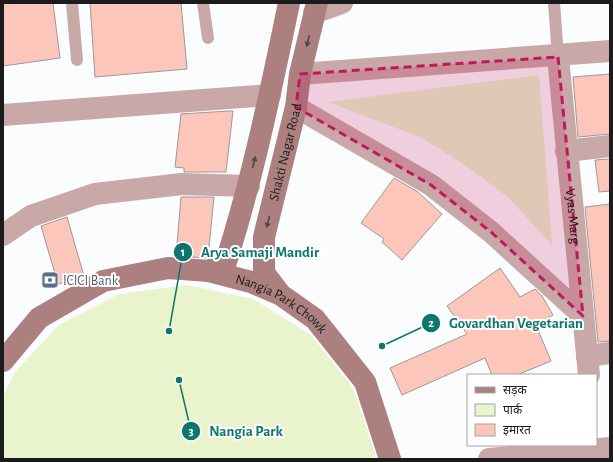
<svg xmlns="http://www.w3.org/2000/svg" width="613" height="462" font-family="'Alegreya Sans','Noto Sans Devanagari',sans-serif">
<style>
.green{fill:#e9f3cc}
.building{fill:#fdc6ba;stroke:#9c9999}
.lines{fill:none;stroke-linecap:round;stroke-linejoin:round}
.lane{stroke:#c8a9a8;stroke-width:12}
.street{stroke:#c8a9a8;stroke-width:22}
.secondary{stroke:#ad8080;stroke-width:22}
.oneway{fill:#554344}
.marked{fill:#c2185b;fill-opacity:0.2;stroke:#c2185b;stroke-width:3;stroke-dasharray:8 5;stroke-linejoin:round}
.labels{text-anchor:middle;stroke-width:4;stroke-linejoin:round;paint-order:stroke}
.street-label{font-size:14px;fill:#1b1b1c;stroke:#fff}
.service-label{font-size:14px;fill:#4e5e75;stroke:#fff;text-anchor:start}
.leader{fill:none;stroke:#0f766e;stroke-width:1.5}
.callout-dot{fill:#0f766e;stroke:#fff;stroke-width:1.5}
.mark-label{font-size:12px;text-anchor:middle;font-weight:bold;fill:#fff}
.callout-label{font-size:15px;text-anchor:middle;font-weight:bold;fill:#0f766e;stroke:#fff;stroke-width:4;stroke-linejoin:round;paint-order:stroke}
</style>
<rect width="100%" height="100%" fill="#fafcfe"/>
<!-- green -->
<g class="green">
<path d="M539,75l13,170 -44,-48 -43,-32 -43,-27 -93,-36z"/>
<path d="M187,285l66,14 58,36 42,53 22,65v6h-372v-62l12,-25 44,-47 60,-31z"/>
</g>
<!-- building -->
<g class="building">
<path d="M3,3h50l7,55 -57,8z"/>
<path d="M90,3h91l6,66 -92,8z"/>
<path d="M610,74v60l-32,3 -5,-60z"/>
<path d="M229,111h4l-7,61h-42v-4l-9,-1 6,-53z"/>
<path d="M610,159v32l-11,1 -4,-32z"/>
<path d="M394,178l24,14 24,22 -40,46 -20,-18 2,-3 -23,-16z"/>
<path d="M181,197h33l-6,60 -2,1 -30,-2z"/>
<path d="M610,204v137l-12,1 -13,-135z"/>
<path d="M67,217l17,59 -26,8 -17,-58z"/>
<path d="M500,268l20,29 15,-8 7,7 11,19 -17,10 15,36 -34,14h-25l-7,-17 -83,37 -12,-27 77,-34 -20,-28z"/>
</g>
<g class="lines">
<!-- lane -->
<g class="lane">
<path d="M72,3l5,57"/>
<path d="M203,3l5,35"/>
<path d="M554,3l4,54"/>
</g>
<!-- street -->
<g class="street">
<path d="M314,13l28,-10"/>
<path id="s1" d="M558,57l31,318"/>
<path d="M300,74l310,-23"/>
<path d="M296,107l135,78 60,47 92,84"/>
<path d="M3,115l267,-20"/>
<path d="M566,151l44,-5"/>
<path d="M3,235l28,-19 64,-22 87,-10 67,2"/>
<path d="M587,356l23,-3"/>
<path d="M489,459l121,-11"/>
</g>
<!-- secondary -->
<g class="secondary">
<path d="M209,271l17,-9c27,-85 45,-172 63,-259"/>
<path id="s2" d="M280,294l-16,-21v-36l32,-130 4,-33 17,-71"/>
<path id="s3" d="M3,361l36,-43 64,-37 65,-13 41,3 42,11 30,13 34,24 50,63 25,77"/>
</g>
</g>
<!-- one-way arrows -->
<defs><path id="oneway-solid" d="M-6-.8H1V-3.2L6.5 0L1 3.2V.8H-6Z"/></defs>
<g class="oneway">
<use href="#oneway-solid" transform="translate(308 41) rotate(103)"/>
<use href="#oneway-solid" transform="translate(254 162) rotate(-76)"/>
<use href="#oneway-solid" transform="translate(268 222) rotate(104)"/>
</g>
<!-- marked area -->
<path class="marked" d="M558,57l25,259 -92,-84 -60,-47 -135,-78 4,-33z"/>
<!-- icons -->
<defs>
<g id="bank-square" transform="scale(0.9)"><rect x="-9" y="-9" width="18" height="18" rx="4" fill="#5c6f8a" stroke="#fff"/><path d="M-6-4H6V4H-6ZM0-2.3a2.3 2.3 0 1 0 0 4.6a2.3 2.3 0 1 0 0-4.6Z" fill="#fff"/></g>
</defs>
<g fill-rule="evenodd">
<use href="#bank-square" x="50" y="280"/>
</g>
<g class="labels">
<!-- street labels -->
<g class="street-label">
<text dy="5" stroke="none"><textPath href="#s2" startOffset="150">Shakti Nagar Road</textPath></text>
<text dy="5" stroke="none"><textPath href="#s1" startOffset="160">Vyas Marg</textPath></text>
<text dy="5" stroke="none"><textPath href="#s3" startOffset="318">Nangia Park Chowk</textPath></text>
</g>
<!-- service labels -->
<g class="service-label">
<text x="63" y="285">ICICI Bank</text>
</g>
</g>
<!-- callouts -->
<path class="leader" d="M169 331L183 252M382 346L431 323M179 380L191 431"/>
<g class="callout-dot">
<circle cx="169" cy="331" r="4"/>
<circle cx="382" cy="346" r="4"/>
<circle cx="179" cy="380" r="4"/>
<circle cx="183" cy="252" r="10"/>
<circle cx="431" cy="323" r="10"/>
<circle cx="191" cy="431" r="10"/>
</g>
<g class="mark-label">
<text x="183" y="256">1</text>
<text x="431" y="327">2</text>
<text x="191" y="435">3</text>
</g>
<g class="callout-label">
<text x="260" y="257">Arya Samaji Mandir</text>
<text x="516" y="328">Govardhan Vegetarian</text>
<text x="246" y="436">Nangia Park</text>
</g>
<!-- border -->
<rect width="613" height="462" fill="none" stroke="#1b1b1c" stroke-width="8"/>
<!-- legend -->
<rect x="467" y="374" width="130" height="72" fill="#ffffff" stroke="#a4a4a4"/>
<rect x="475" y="387" width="20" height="6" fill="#ad8080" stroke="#a4a4a4"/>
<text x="503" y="394" font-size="12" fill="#1b1b1c">सड़क</text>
<rect x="475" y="404" width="20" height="12" fill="#e9f3cc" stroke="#a4a4a4"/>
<text x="503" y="414" font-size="12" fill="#1b1b1c">पार्क</text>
<rect x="475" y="424" width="20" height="12" fill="#fdc6ba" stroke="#a4a4a4"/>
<text x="503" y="434" font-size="12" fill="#1b1b1c">इमारत</text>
</svg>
